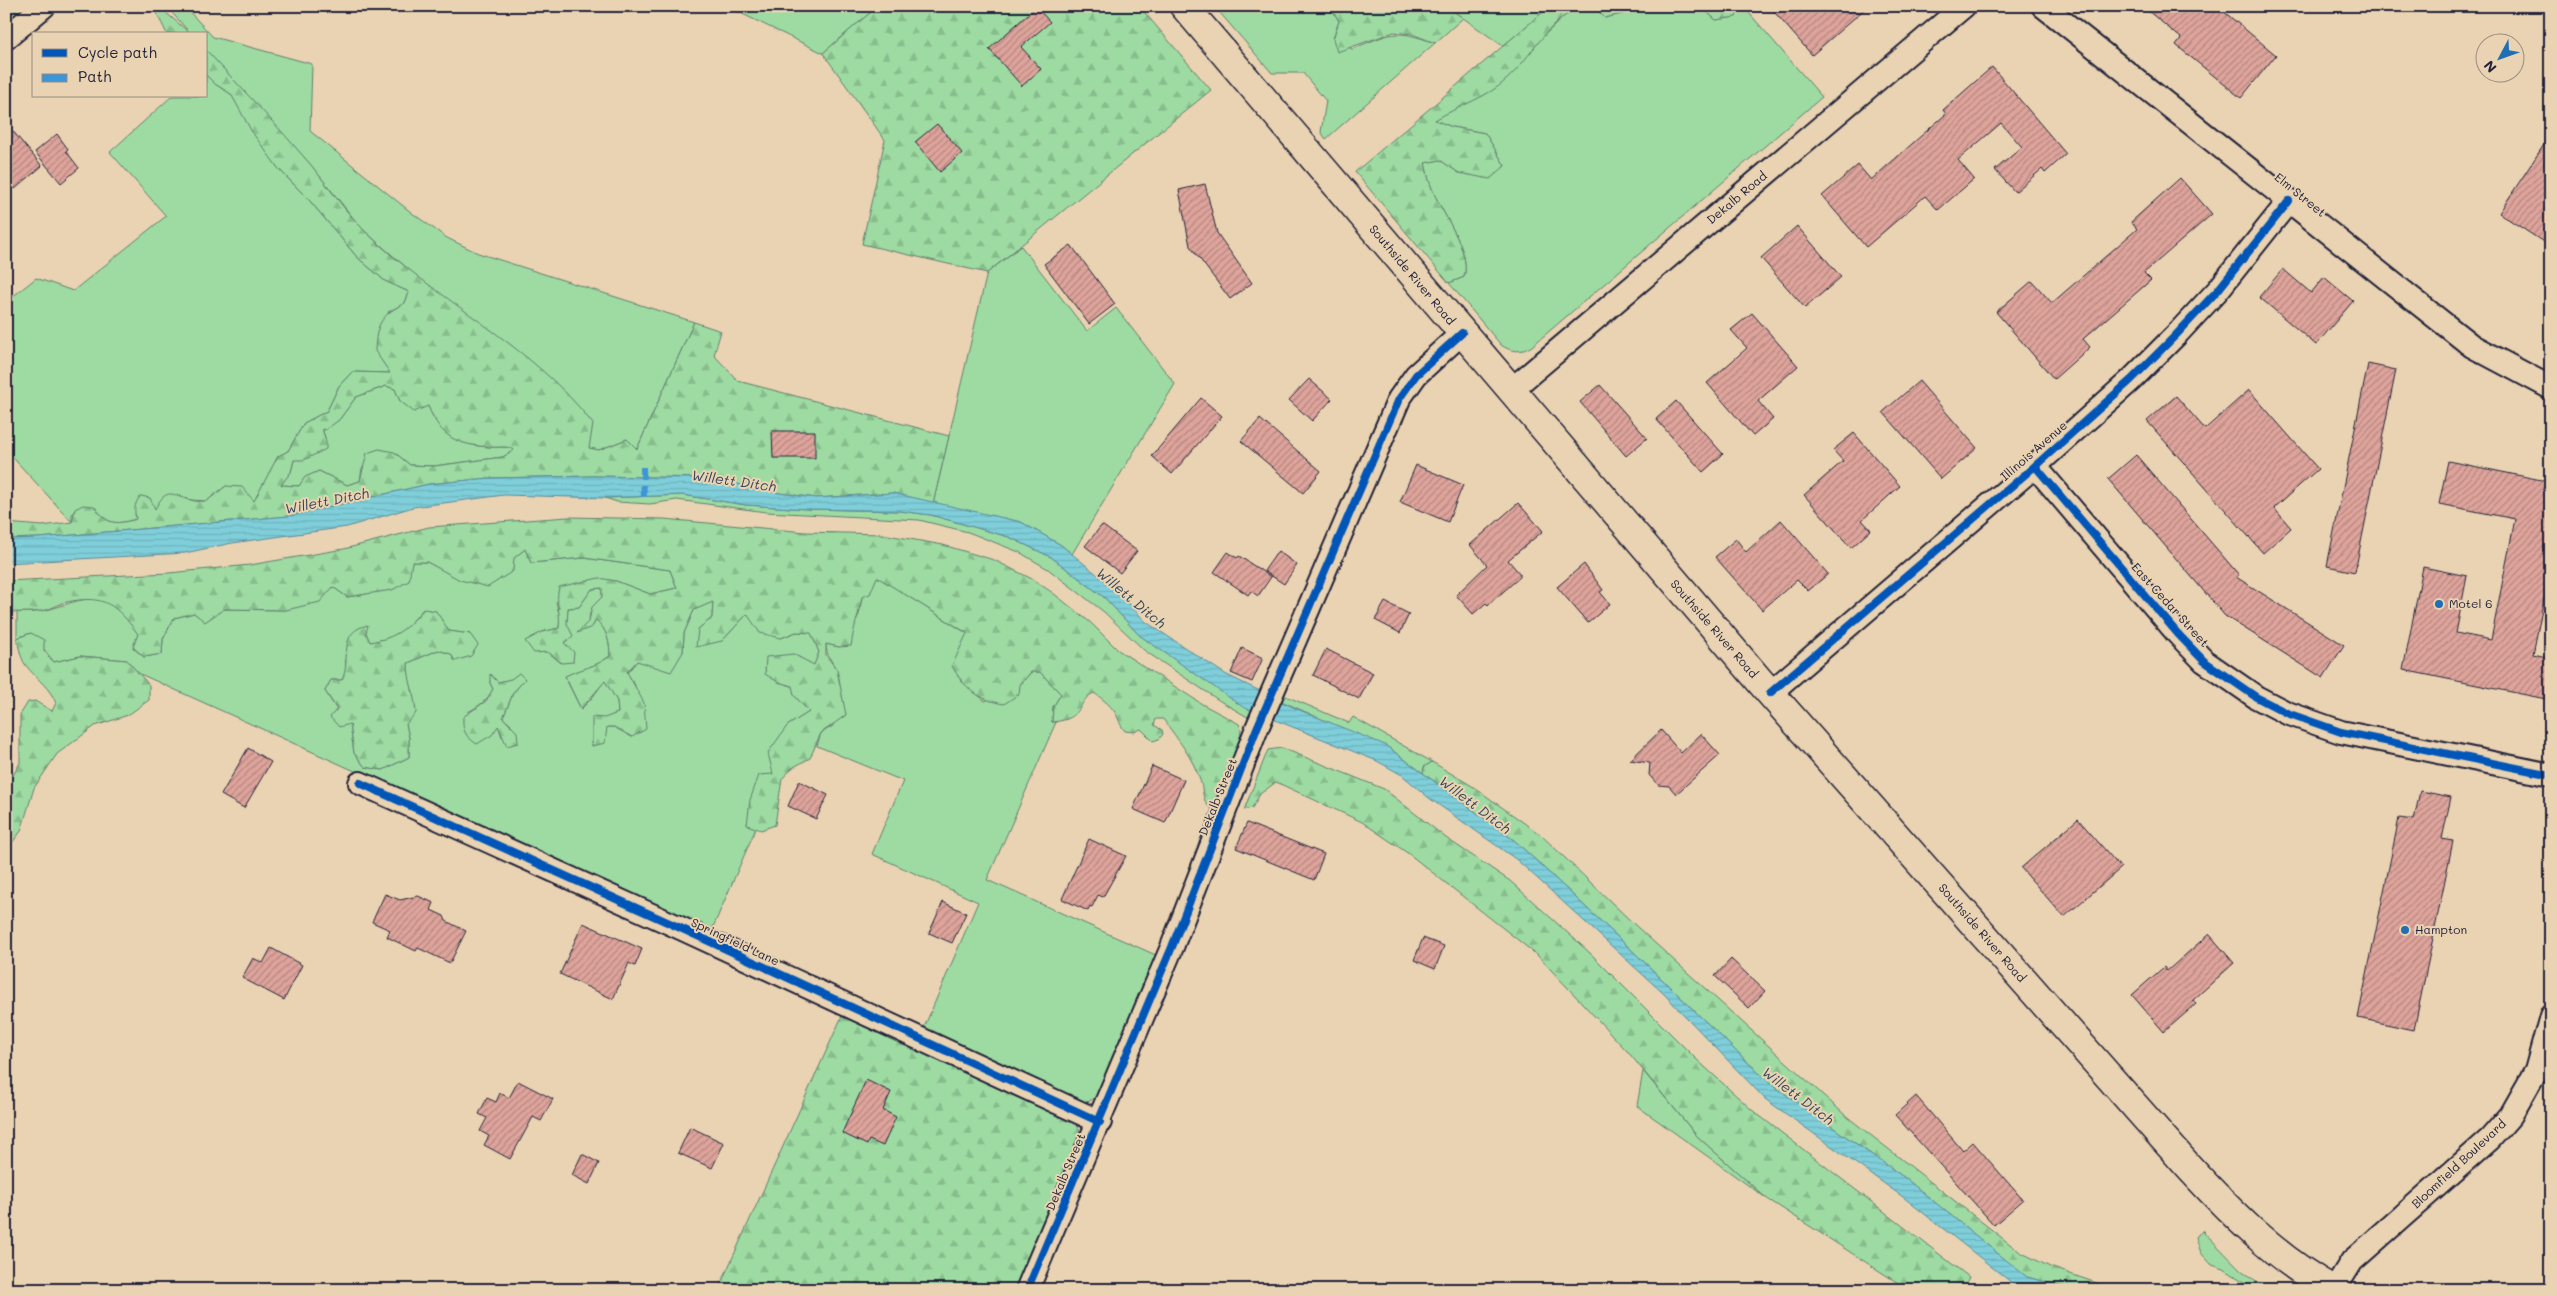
<svg xmlns="http://www.w3.org/2000/svg" width="2557" height="1296" font-family="Mali,sans-serif">
<style>
.grass{fill:#9ddba2;stroke:#607e6e;fill-rule:evenodd}
.forest{fill:url(#forest-firs);stroke:#607e6e;fill-rule:evenodd}
.water{fill:url(#water-rules);stroke:#5a8a9a}
.building{fill:url(#building-hatch);stroke:#22223b}
.lines{fill:none;stroke-linecap:round;stroke-linejoin:round}
.minor-casing{stroke:#22223b;stroke-width:26}
.major-casing{stroke:#22223b;stroke-width:31}
.minor{stroke:#e9d3b2;stroke-width:22}
.major{stroke:#e9d3b2;stroke-width:28}
.quiet{stroke:#3b95d9;stroke-width:6;stroke-dasharray:12 6;stroke-linecap:butt}
.cycleway-casing{stroke:#e9d3b2;stroke-width:11}
.cycleway{stroke:#0057b8;stroke-width:8}
.poi-dot{fill:#1f6fb2;stroke:#e9d3b2;stroke-width:2}
.labels{text-anchor:middle;stroke-width:4;stroke-linejoin:round;paint-order:stroke}
.street-label{font-size:12px;fill:#22223b;stroke:#e9d3b2}
.poi-label{font-size:12px;fill:#22223b;stroke:#e9d3b2;text-anchor:start}
.water-label{font-size:14px;font-style:italic;fill:#35455b;stroke:#e9d3b2}
</style>
<defs>
<pattern id="forest-firs" width="22" height="20" patternUnits="userSpaceOnUse" patternTransform="scale(1.25)"><rect width="22" height="20" fill="#9ddba2"/><path d="M5 1l3.5 6h-7zM16 11l3.5 6h-7z" fill="#87bc8c"/></pattern>
<pattern id="water-rules" width="6" height="5" patternUnits="userSpaceOnUse" patternTransform="scale(1.25)"><rect width="6" height="5" fill="#7fcfda"/><path d="M0 2.5h6" fill="none" stroke="#6db1bc"/></pattern>
<pattern id="building-hatch" width="6" height="6" patternUnits="userSpaceOnUse" patternTransform="scale(1.25)"><rect width="6" height="6" fill="#dea49b"/><path d="M-1 1l2-2M0 6l6-6M5 7l2-2" fill="none" stroke="#b48580"/></pattern>
</defs>
<rect width="100%" height="100%" fill="#e9d3b2"/>
<filter id="ink" filterUnits="userSpaceOnUse"><feTurbulence type="fractalNoise" baseFrequency=".02" numOctaves="2"/><feDisplacementMap in="SourceGraphic" scale="10" xChannelSelector="R" yChannelSelector="G"/><feConvolveMatrix kernelMatrix="1 2 1 2 8 2 1 2 1" color-interpolation-filters="sRGB"/></filter>
<g filter="url(#ink)">
<!-- grass -->
<g class="grass">
<path d="M166,6h18l29,31 99,27 -2,67 102,82 35,25 31,15 216,69 -57,127 -10,-10 -28,11 -10,-2 -161,-162 -66,-57 -52,-65 -104,-114v-16h-15z"/>
<path d="M726,6h152l-55,47z"/>
<path d="M1214,6h116l9,15 -6,18 19,10c40,-16 42,-21 83,-6l-109,96 -5,-7 5,-31 -23,-28h-31z"/>
<path d="M1446,6h104l-47,40z"/>
<path d="M1584,6h9l12,12 20,-5 -4,-7h79l16,14 19,-3 5,-11h3l79,91 -290,249c-10,7 -21,6 -31,-1l-52,-62 15,-6c8,-27 -24,-65 -33,-91 -3,-7 -4,-15 -6,-23l15,-3 19,13 46,-7 -20,-33 -33,-6 -18,-7 72,-40 32,-39 33,-31z"/>
<path d="M206,75l9,9 16,10 47,74 32,33 47,56 28,24 24,11 -4,11 -17,9 2,61 -38,-1 -13,14 -12,25 -23,12 -16,28 -10,6 -24,45 -28,-16 -19,15 -16,-1 -12,-5 -24,15 -20,4 2,5c-23,6 -29,6 -43,-13l-22,8v8l-66,-72v-148l30,-24 37,13 93,-75 -56,-64 62,-56h34z"/>
<path d="M1021,246l66,85 29,-23 59,76 -103,170 -11,-9 -40,-23 -88,-18 54,-231z"/>
<path d="M386,386l9,3 5,12 28,5c13,30 32,40 64,41 8,1 14,-2 22,3l-11,7 -69,9 -24,-1 -16,-13 -32,16 -2,13 -13,4 -28,-14 -13,6 -7,9 -19,-1 11,-13 3,-12 32,-19 -4,-13 17,-8 17,-23z"/>
<path d="M682,495l64,10 61,4 93,2 31,4 78,22 42,20 54,41 34,37 104,71 13,6 -5,7 -31,-18 -75,-50 -41,-39 -56,-43 -29,-17 -51,-20 -49,-12 -153,-8 -89,-12 -27,4 -33,-2 -12,-4z"/>
<path d="M525,549l6,14 53,-5 86,12 7,18 -27,6 -34,-13 -60,21 4,15 -1,11 -17,4 6,20 13,11 7,-55 11,-1 13,-18 10,-1v9c-9,9 -17,18 -10,30l4,-7c11,9 14,22 14,36 -16,12 -28,12 -45,21l16,32 11,-11 13,-18 12,21 1,12c-19,7 -25,12 -26,32l14,-18h8l18,10 3,-52 -8,-12 10,-12 46,-9 1,-19 10,-23 19,-9 -1,17 -14,11 24,12 25,-27 34,24 15,-6h15l8,20 -5,14 -21,-12 -15,28 15,4 1,9 15,17 -22,14 -14,49 -26,49 9,4 -45,104 -573,-259 -11,-13 -47,-4 -26,6 -23,-29 -14,5v-26c8,0 16,1 24,-1 21,-3 41,-17 64,-10 14,5 25,22 33,33l-5,14 11,9 18,-3 1,-15 11,-21 20,-5 11,8 19,-12 62,1 47,-23 14,10 19,-3 46,-32h15l14,7 73,-11zM423,609l26,22 21,3 -15,27 -4,-7 -13,-4 -30,13v17l6,14 -8,30 3,14v19l-26,13 -18,-3 -11,-14 -4,-29 -19,-7 6,-7 -12,-19 6,-11h11l4,-8 -1,-17 21,-22 4,9c28,-4 35,-12 53,-33zM491,674l7,9 14,-4 7,-5 6,5 -12,14 -10,25 8,7 -9,12 -4,-12 -30,-13c11,-6 19,-11 25,-23l-3,-6z"/>
<path d="M876,576l92,58 -8,46 25,21 35,-16 11,-13h9l21,22 -8,13 -1,15h4l-69,158 171,76 -58,138 -12,8h-7l-158,-72 55,-128 -106,-48 31,-73 -86,-35 4,-13 12,-7c4,-19 11,-36 4,-54 -4,-11 -11,-15 -11,-28l13,3 20,-32 3,-18z"/>
<path d="M1281,694l68,29 4,-6 79,45 -8,5 -1,6 -38,-28 -10,-2 -96,-43z"/>
<path d="M1643,1071l54,65 69,62 -129,-92z"/>
<path d="M2202,1230l39,40 28,20h-12l-33,-21 -12,-4 -11,-12 -5,-16z"/>
</g>
<!-- forest -->
<g class="forest">
<path d="M6,6h24l-24,20z"/>
<path d="M153,6h5l33,28h-24z"/>
<path d="M878,6h261l72,84 -224,183 -125,-29 23,-104 -62,-87z"/>
<path d="M1330,6h116l17,12 -28,25 -23,-9 -18,-2 -57,20 -4,-13 6,-18z"/>
<path d="M1550,6h34c-36,12 -51,50 -78,74 -16,16 -50,27 -71,40l17,7 33,6 20,33 -15,13 -31,-6 -19,-13 -15,3c2,8 3,16 6,23 9,26 41,64 33,91l-15,6 -94,-111z"/>
<path d="M1593,6h28l4,7 -20,5z"/>
<path d="M1700,6h40l-4,11 -20,3z"/>
<path d="M206,50c35,38 71,75 105,115 17,21 33,45 52,64 72,72 168,114 230,195l-4,24 10,2 28,-11 10,10 57,-127 27,9 -7,24 24,26 211,55 -16,68 -40,-11 -77,5 -37,-5 -71,-15 -115,-2 -103,2 -61,6 -140,32 -250,22 -33,1v-16l36,3 30,-4 3,-13 8,-4 11,1c14,19 20,19 42,13 -2,-9 -2,-16 5,-23l9,2 5,11c12,-23 17,-14 36,-9 4,2 11,1 16,1l19,-15 16,1 12,14 24,-45 10,-5 16,-28 23,-12 12,-25 13,-14 38,1 -15,-22c1,-27 6,-36 30,-48l4,-11 -24,-11 -28,-24 -47,-56 -32,-33 -26,-36 -21,-38 -16,-10 -9,-9zM386,386l9,3 5,12 14,11 14,-6c13,32 29,39 63,41 9,1 15,-2 23,3l-11,7 -69,9 -24,-1 -16,-13 -15,-3 -12,4 -7,28 -13,4 -28,-14 -14,6 -6,9 -18,-1 10,-13 3,-12h10l22,-11v-8l-4,-12 3,1 14,-10 17,-23z"/>
<path d="M568,517l96,2 141,13 77,2 61,11 51,15 38,19 21,14 38,30 27,27 84,54 37,20 2,6 -1,10 -27,66 -3,2c-7,-6 -7,-16 -9,-25 -8,-26 -23,-43 -38,-64h-7l-2,6 8,5 1,4 -4,5 -6,2 -12,-12 -7,3 -9,-1c-5,-6 -5,-9 -8,-15 -4,-9 -14,-17 -23,-23 -19,8 -7,26 -42,29l1,-15 8,-13 -21,-22h-9l-11,13 -1,9 -15,10c-25,-4 -40,-16 -52,-38l15,-33 -90,-56 -7,17 -8,3c-3,17 -9,32 -11,49l-12,1 -13,-3v11l11,15 9,45 -25,18 -11,25 -18,10 -10,11 -7,46 -14,5 -14,-5 3,-25 9,-25 14,-1 -5,-21 19,-27 22,-14 -15,-17 -2,-9 -14,-4 -13,-8 1,-17 27,-3 21,11 5,-13 -8,-19 -15,-1 -15,6 -21,-5 -13,-19 -25,27 -26,6 2,-18 14,-11 1,-16 -19,8 -10,23 -1,19 -12,20 -34,-11 -10,11 17,31 2,26 -14,8 -18,-10h-7l-2,16 -13,3v-29l12,1 14,-5 -1,-12 -12,-20 -24,28 -16,-33c17,-8 29,-8 45,-20 0,-13 -3,-27 -14,-36l-4,7 -15,6 12,-12 3,-14 10,-10v-9l-10,1 -13,18 -11,1 -1,16 6,12 -9,7 10,9 -1,10 -11,1 -14,-11 -14,1 -9,-12 17,-9 17,-4c2,-16 -4,-24 0,-41l40,-9 17,3 34,13 27,-6 -7,-18 -86,-12 -53,5 -6,-14 -11,9 -1,13 -25,16 -28,-7 -33,-18h-15l-3,19 -17,9 -45,7 -14,-10 -13,15 -34,8 -62,-1 -19,13 -11,-9 -20,5 -11,21 -1,15 -18,3 -11,-10 5,-13c-22,-29 -33,-40 -71,-32 -9,2 -17,8 -26,9 -11,2 -24,1 -35,1v-31l163,-8 81,-8 94,-16 85,-22z"/>
<path d="M424,609l12,2 13,20 21,3 8,11 -7,11 -16,5 -4,-7 -13,-4 -30,13c0,18 7,32 8,50l-10,11 3,14v19l-26,13 -18,-3 -11,-14 -4,-29 -11,3 -9,-10 7,-8 -12,-18 6,-11h11c10,-20 -6,-48 26,-55l-2,8 4,9c26,-4 36,-13 54,-33z"/>
<path d="M31,633l13,7v12l10,10 26,-6 47,4 22,25v15l-21,15 -33,11 -38,28 -23,34 -13,43 -15,20v-63l14,-25v-48l8,-13 7,-1 17,10 4,-8c-6,-15 -18,-23 -28,-35 -7,-7 -9,-20 -11,-30z"/>
<path d="M519,673l6,6 -12,14 -10,25 14,14 1,11 -11,3 -9,-20 -6,9 -15,9c-11,-7 -15,-13 -14,-27l23,-16 7,-12 -3,-6v-9l8,8 13,-3z"/>
<path d="M1282,748l102,41 62,49 64,43 80,72 105,105 57,52 217,167 -6,13h-54l-143,-92 -69,-62 -69,-84 -91,-97 -128,-101 -47,-32 -86,-40 -16,12 -8,14 -8,2 24,-60z"/>
<path d="M1432,762l40,24 69,49 95,91 209,189 175,137 30,15 67,23h-43l-47,-13 -7,-5 -115,-94 -137,-96 -129,-125 -124,-116 -92,-68 1,-6z"/>
<path d="M843,1014l231,109 5,5 2,9 -64,153h-299z"/>
</g>
<!-- water -->
<path class="water" d="M593,476l115,2 71,15 37,5 77,-5 128,29 40,23 54,44 31,33 79,52 72,35 88,36 130,96 124,116 129,125 137,96 122,99 47,13h-53l-118,-93 -138,-98 -102,-106 -146,-133 -88,-62 -27,-23 -25,-14 -134,-54 -104,-72 -34,-37 -54,-41 -42,-20 -78,-22 -31,-4 -93,-2 -61,-4 -64,-10 -77,3 -101,-3 -91,12 -66,20 -115,16 -47,10 -179,10v-24l33,-1 250,-22 140,-32 61,-6z"/>
<!-- building -->
<g class="building">
<path d="M1769,6h99l-56,49z"/>
<path d="M2142,6h75l59,49 -35,43 -65,-53 5,-7z"/>
<path d="M1036,7l14,15 -29,25 20,22 -19,17 -33,-37z"/>
<path d="M1992,67l74,87 -21,19 -3,-4 -27,23 -20,-22 27,-23 -21,-24 -43,37 16,19 -36,31 -13,-14 -59,51 -44,-51 36,-31 13,15 75,-66 -3,-4z"/>
<path d="M6,123l36,43 -27,23 -9,-10z"/>
<path d="M937,124l25,29 -22,19 -25,-30z"/>
<path d="M57,134l11,15 -2,2 13,17 -18,15 -26,-31z"/>
<path d="M2551,134v113l-52,-34z"/>
<path d="M2180,178l32,36 -68,59 7,7 -68,59 7,8 -36,32 -58,-67 36,-31 20,22 85,-74 -6,-7z"/>
<path d="M1205,184l12,49 35,50 -22,16 -40,-53 -11,-56z"/>
<path d="M1797,226l44,51 -36,31 -44,-50z"/>
<path d="M1071,245l44,59 -26,20 -45,-60z"/>
<path d="M2283,269l28,24 13,-16 29,24 -37,44 -57,-48z"/>
<path d="M1752,313l46,53 -40,35 15,18 -20,17 -46,-53 40,-35 -16,-18z"/>
<path d="M2368,364l28,6 -41,202 -28,-6z"/>
<path d="M1309,379l23,20 -20,22 -23,-21z"/>
<path d="M1919,381l58,67 -36,31 -58,-67z"/>
<path d="M1600,385l47,53 -21,18 -46,-54z"/>
<path d="M2249,390l69,79 -44,39 17,20 -28,25 -116,-132 29,-25 29,33z"/>
<path d="M1201,398l21,18 -50,58 -20,-18z"/>
<path d="M1676,401l47,53 -20,18 -47,-53z"/>
<path d="M1260,419l61,52 -18,22 -62,-52z"/>
<path d="M772,431h43v27h-42z"/>
<path d="M1854,433l46,53 -38,34 9,10 -20,18 -47,-53 39,-34 -10,-11z"/>
<path d="M2136,455l103,120 -3,2 108,68 -21,33 -98,-62 -117,-137z"/>
<path d="M2448,461l103,21v82l-18,90 18,4v17l-5,24 -143,-29 20,-103 44,9 -11,57 35,7 24,-121 -76,-15z"/>
<path d="M1416,465l47,20 -15,37 -48,-20z"/>
<path d="M1518,503l25,28 -35,29 12,14v3l-32,28 -2,-2 -13,11 -17,-19 31,-30 -17,-20z"/>
<path d="M1781,520l47,54 -20,17 -11,-11 -35,30 -47,-53 21,-18 10,13z"/>
<path d="M1102,525l35,26 -17,22 -35,-27z"/>
<path d="M1278,551l19,14 -13,19 -20,-13z"/>
<path d="M1228,552l9,6 2,-2 32,21 -13,19 -7,-5 -3,4 -34,-23z"/>
<path d="M1584,564l19,26 -3,2 10,12 -22,19 -31,-36z"/>
<path d="M1385,602l24,12 -9,19 -25,-13z"/>
<path d="M1242,648l21,10 -11,24 -21,-9z"/>
<path d="M1326,649l47,24 -14,26 -46,-24z"/>
<path d="M1661,730l20,23 20,-19 19,21 -44,39 -7,-8 -11,-1 -9,-10 1,-12 -20,-3z"/>
<path d="M248,748l23,14 -27,46 -23,-13z"/>
<path d="M1152,766l32,14 -19,43 -32,-14z"/>
<path d="M799,781l29,14 -12,24 -28,-13z"/>
<path d="M2420,791l31,6 -9,42 11,2 -39,189 -56,-12 41,-200 15,2z"/>
<path d="M2078,819l43,49 -57,49 -43,-49z"/>
<path d="M1247,823l77,31 -10,26 -78,-32z"/>
<path d="M1089,839l37,17 -23,41 -5,-2 -6,12 -2,-1 -2,5 -26,-12z"/>
<path d="M385,894l15,6 18,-4 16,7 -3,7 13,6 2,5 20,10 -16,32 -32,-15 -2,3 -29,-14 3,-7 -18,-8z"/>
<path d="M943,902l23,11 -14,30 -23,-10z"/>
<path d="M583,923l59,26 -7,17 -6,-3 -16,36 -53,-25z"/>
<path d="M2209,934l25,29 -41,37 3,4 -32,28 -32,-37 32,-28 3,4z"/>
<path d="M1423,938l21,8 -9,23 -21,-9z"/>
<path d="M271,948l31,17 -18,35 -42,-22 11,-20 10,5z"/>
<path d="M1731,959l34,32 -16,17 -34,-32z"/>
<path d="M866,1080l25,12 -8,18 13,7 -13,29 -14,-6 -2,5 -25,-12z"/>
<path d="M518,1081l35,18 -12,22 -8,-4 -23,42 -26,-14 5,-9 -9,-5 7,-13 -8,-4 8,-16 9,4 4,-9 9,5z"/>
<path d="M1916,1096l47,55 10,-9 50,58 -29,25 -99,-110z"/>
<path d="M690,1127l34,16 -12,25 -34,-15z"/>
<path d="M582,1154l17,9 -10,21 -17,-9z"/>
</g>
<g class="lines">
<!-- minor casing -->
<g class="minor-casing">
<g id="minor">
<path d="M2043,6l429,340 79,42"/>
<path d="M6,38l38,-32"/>
<path d="M1511,390l453,-384"/>
<path d="M2035,466l143,168 26,27 52,36 31,16 54,19 210,43"/>
<path d="M1770,693l265,-227 96,-86 45,-45 42,-45 71,-89"/>
<path d="M360,783l316,143 424,196"/>
<path d="M1027,1290l145,-343 85,-219 142,-329 17,-24 46,-42"/>
<path d="M2334,1290l18,-29 138,-122 21,-24 25,-44 15,-55"/>
</g>
</g>
<!-- major casing -->
<g class="major-casing">
<path id="major" d="M1184,6l586,687 417,472c44,48 88,93 146,125"/>
</g>
<!-- minor -->
<use href="#minor" class="minor"/>
<!-- major -->
<use href="#major" class="major"/>
<!-- quiet -->
<path class="quiet" d="M643,467l1,33"/>
<!-- cycleway casing -->
<g class="cycleway-casing">
<g id="cycleway">
<path d="M2035,466l143,168 26,27 52,36 31,16 54,19 210,43"/>
<path d="M1770,693l265,-227 96,-86 45,-45 42,-45 71,-89"/>
<path d="M360,783l316,143 424,196"/>
<path d="M1027,1290l145,-343 85,-219 142,-329 17,-24 46,-42"/>
</g>
</g>
<!-- cycleway -->
<use href="#cycleway" class="cycleway"/>
</g>
</g>
<!-- markers -->
<g class="poi-dot">
<circle cx="2439" cy="604" r="5"/>
<circle cx="2405" cy="930" r="5"/>
</g>
<g class="labels">
<!-- street labels -->
<g class="street-label">
<text transform="translate(2300 195) rotate(39)" y="4">Elm Street</text>
<text transform="translate(1737 198) rotate(-40)" y="4">Dekalb Road</text>
<text transform="translate(1412 275) rotate(50)" y="4">Southside River Road</text>
<text transform="translate(2034 451) rotate(-41)" y="4">Illinois Avenue</text>
<text transform="translate(2170 605) rotate(48)" y="4">East Cedar Street</text>
<text transform="translate(1714 629) rotate(49)" y="4">Southside River Road</text>
<text transform="translate(1218 797) rotate(-68)" y="4">Dekalb Street</text>
<text transform="translate(1982 933) rotate(49)" y="4">Southside River Road</text>
<text transform="translate(735 942) rotate(25)" y="4">Springfield Lane</text>
<text transform="translate(2459 1164) rotate(-43)" y="4">Bloomfield Boulevard</text>
<text transform="translate(1066 1172) rotate(-67)" y="4">Dekalb Street</text>
</g>
<!-- poi labels -->
<g class="poi-label">
<text x="2449" y="608">Motel 6</text>
<text x="2415" y="934">Hampton</text>
</g>
<!-- water labels -->
<g class="water-label">
<text transform="translate(734 481) rotate(8)" y="5">Willett Ditch</text>
<text transform="translate(327 501) rotate(-11)" y="5">Willett Ditch</text>
<text transform="translate(1131 598) rotate(40)" y="5">Willett Ditch</text>
<text transform="translate(1475 805) rotate(37)" y="5">Willett Ditch</text>
<text transform="translate(1798 1096) rotate(37)" y="5">Willett Ditch</text>
</g>
</g>
<!-- margin -->
<rect width="2557" height="1296" fill="none" stroke="#e9d3b2" stroke-width="25"/>
<rect x="12" y="12" width="2532" height="1271" fill="none" stroke="#22223b" stroke-width="2" filter="url(#ink)"/>
<!-- legend -->
<rect x="32" y="32" width="175" height="65" fill="#e9d3b2" stroke="#998c82"/>
<rect x="42" y="49" width="25" height="8" fill="#0057b8" stroke="#998c82"/>
<text x="78" y="58" font-size="15" fill="#22223b">Cycle path</text>
<rect x="42" y="74" width="25" height="8" fill="#3b95d9" stroke="#998c82"/>
<text x="78" y="82" font-size="15" fill="#22223b">Path</text>
<!-- north arrow -->
<g transform="translate(2500 58) rotate(229)"><circle r="24" fill="#e9d3b2" stroke="#998c82"/>
<path d="M0-4L9 19L0 12L-9 19Z" fill="#1f6fb2"/>
<text y="-8" font-size="14" font-weight="bold" text-anchor="middle" fill="#22223b">N</text>
</g>
</svg>
